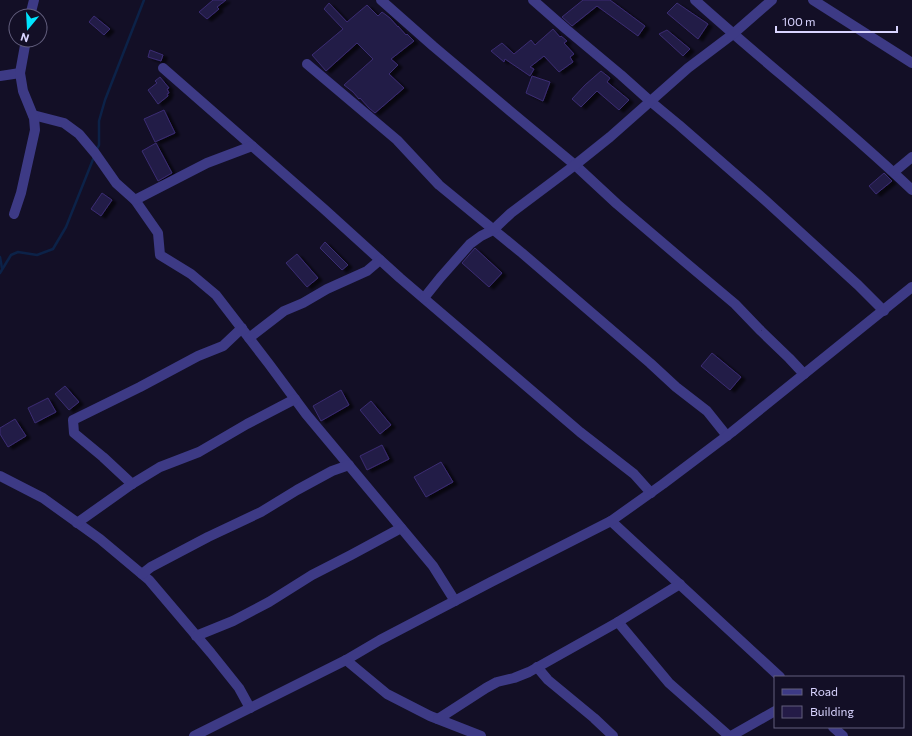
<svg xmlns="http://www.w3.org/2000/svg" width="912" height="736" font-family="Commissioner,sans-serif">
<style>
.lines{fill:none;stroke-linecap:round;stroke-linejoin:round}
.stream{stroke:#0c2248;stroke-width:2.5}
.building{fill:#241b47;stroke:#3b2d73;filter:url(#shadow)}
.minor{stroke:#3d3a85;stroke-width:10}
</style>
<defs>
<filter id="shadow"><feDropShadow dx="4.5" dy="2.5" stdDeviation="1" flood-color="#0009"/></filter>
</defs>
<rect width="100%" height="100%" fill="#130f26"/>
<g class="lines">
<!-- stream -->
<g class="stream">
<path d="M96,151l3,-6v-24l6,-21 39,-100"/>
<path d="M0,257l2,11"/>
<path d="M0,273l11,-18 7,-3 19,3 16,-6 13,-22 28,-70"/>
</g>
</g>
<!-- building -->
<g class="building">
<path d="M213,0h13l-9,7 2,2 -12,10 -8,-7z"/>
<path d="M583,0h27l35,26 -7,10 -41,-30 -25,20 -10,-9z"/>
<path d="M329,3l18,19 20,-17 11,11 4,-4 8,6 8,9v-1l8,9 1,-1 7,7 -23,18 7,6 -9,9 15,14 -29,25 -6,-5 -9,-10 -1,1 -6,-7 -9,-7 29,-26 -16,-16 -31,28 -14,-16 31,-26 -19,-20z"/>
<path d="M677,3l31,21 -10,15 -31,-26z"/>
<path d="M94,16l16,13 -6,6 -15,-13z"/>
<path d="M553,29l7,8 1,-1 6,5 -3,2 10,11 -4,3 3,5 -14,10 -15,-16 -14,11 4,2 -4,7 -25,-17 -1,3 -13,-11 11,-8 12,11 17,-14 4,5z"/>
<path d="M667,30l23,19 -7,7 -24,-22z"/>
<path d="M150,50l13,5 -2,6 -13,-4z"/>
<path d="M601,71l9,7 -3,4 22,18 -10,10 -22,-19 -16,16 -9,-8 13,-14z"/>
<path d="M532,76l18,6 -7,19 -17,-8z"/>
<path d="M160,77l9,11 -2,1 2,4 -2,1 1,2 -10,8 -10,-14 9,-7 -2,-2z"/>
<path d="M164,110l11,23 -20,9 -11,-23z"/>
<path d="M156,143l16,30 -14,8 -16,-30z"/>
<path d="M884,173l8,8 -16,13 -7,-8z"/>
<path d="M102,193l10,7 -11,16 -10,-7z"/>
<path d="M325,242l23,23 -6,5 -22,-22z"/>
<path d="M475,248l27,25 -13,14 -27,-24z"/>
<path d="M297,254l21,24 -11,9 -21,-24z"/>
<path d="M712,353l29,24 -11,13 -29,-24z"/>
<path d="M65,386l14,16 -10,8 -14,-16z"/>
<path d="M341,390l8,15 -28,16 -8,-15z"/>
<path d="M48,398l8,14 -21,11 -7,-15z"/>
<path d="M371,401l20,24 -11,9 -20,-24z"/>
<path d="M15,419l11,17 -18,11 -8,-13v-6z"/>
<path d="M382,445l7,14 -22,11 -7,-14z"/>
<path d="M441,462l12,20 -27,15 -12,-20z"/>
</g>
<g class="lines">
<!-- minor -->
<g class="minor">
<path d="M381,0l52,46 77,65 65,54 42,39 68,58 50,42 26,27 28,27 15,16"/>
<path d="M533,0l33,29 55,46 29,26 29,24 87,76 92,84 26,26"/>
<path d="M695,0c71,64 147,123 217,190"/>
<path d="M813,0l99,63"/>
<path d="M30,16l4,-16"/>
<path d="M307,64l90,76 42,45 83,68 128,110 26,24 31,24 20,25"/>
<path d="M163,68l161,141 76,69 180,154 54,42 17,19"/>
<path d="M0,76l20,-3"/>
<path d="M33,115l31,8 15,11 16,19 21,30 19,17 23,33 2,22 31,19 25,21 53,69 37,50 127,152 22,35"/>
<path d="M894,172l18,-15"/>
<path d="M135,200l72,-37 45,-17"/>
<path d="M14,214l7,-21 14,-63 -1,-12 -11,-27 -3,-18 6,-33"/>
<path d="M424,298l16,-20 30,-34 11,-8 12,-6 18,-17 64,-48 35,-28 78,-69 45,-34 39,-34"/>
<path d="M249,338l35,-27 19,-8 24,-14 40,-18 13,-11"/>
<path d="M0,476l43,22 57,41 49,41 62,73 28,35 11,20"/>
<path d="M132,484l-29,-27 -29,-24 -1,-13 67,-33 58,-31 25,-10 19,-18"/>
<path d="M611,521l169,156"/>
<path d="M77,523l55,-39 28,-17 39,-15 48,-28 48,-25"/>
<path d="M142,574l9,-7 57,-30 53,-25 36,-22 35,-19 17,-6"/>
<path d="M618,622l51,61 60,53"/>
<path d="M196,636l37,-15 36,-19 43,-27 39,-20 50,-27"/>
<path d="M346,660l41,34 43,22 51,20"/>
<path d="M537,667l11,13 46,38 19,18"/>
<path d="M438,719l48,-31 11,-6 17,-4 15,-6 89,-50 62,-38"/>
<path d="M833,727l10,9"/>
<path d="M194,736l152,-76 34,-20 111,-58 120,-61 52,-37 69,-52 180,-145"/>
<path d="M731,736l44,-25"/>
</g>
</g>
<!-- legend -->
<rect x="774" y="676" width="130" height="52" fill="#130f26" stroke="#625e7d"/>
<rect x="782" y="689" width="20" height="6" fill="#3d3a85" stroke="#625e7d"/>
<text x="810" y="696" font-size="12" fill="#d9d4ff">Road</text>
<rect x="782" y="706" width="20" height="12" fill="#241b47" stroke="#625e7d"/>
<text x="810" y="716" font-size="12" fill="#d9d4ff">Building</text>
<!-- north arrow -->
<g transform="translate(28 28) rotate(198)"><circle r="19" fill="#130f26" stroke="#625e7d"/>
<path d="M0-3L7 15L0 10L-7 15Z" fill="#00e5ff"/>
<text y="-6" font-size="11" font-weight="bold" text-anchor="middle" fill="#d9d4ff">N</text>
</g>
<!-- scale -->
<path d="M776 26v6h121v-6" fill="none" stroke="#d9d4ff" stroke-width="2"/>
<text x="782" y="26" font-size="12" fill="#d9d4ff" stroke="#130f26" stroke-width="3" paint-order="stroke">100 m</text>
</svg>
